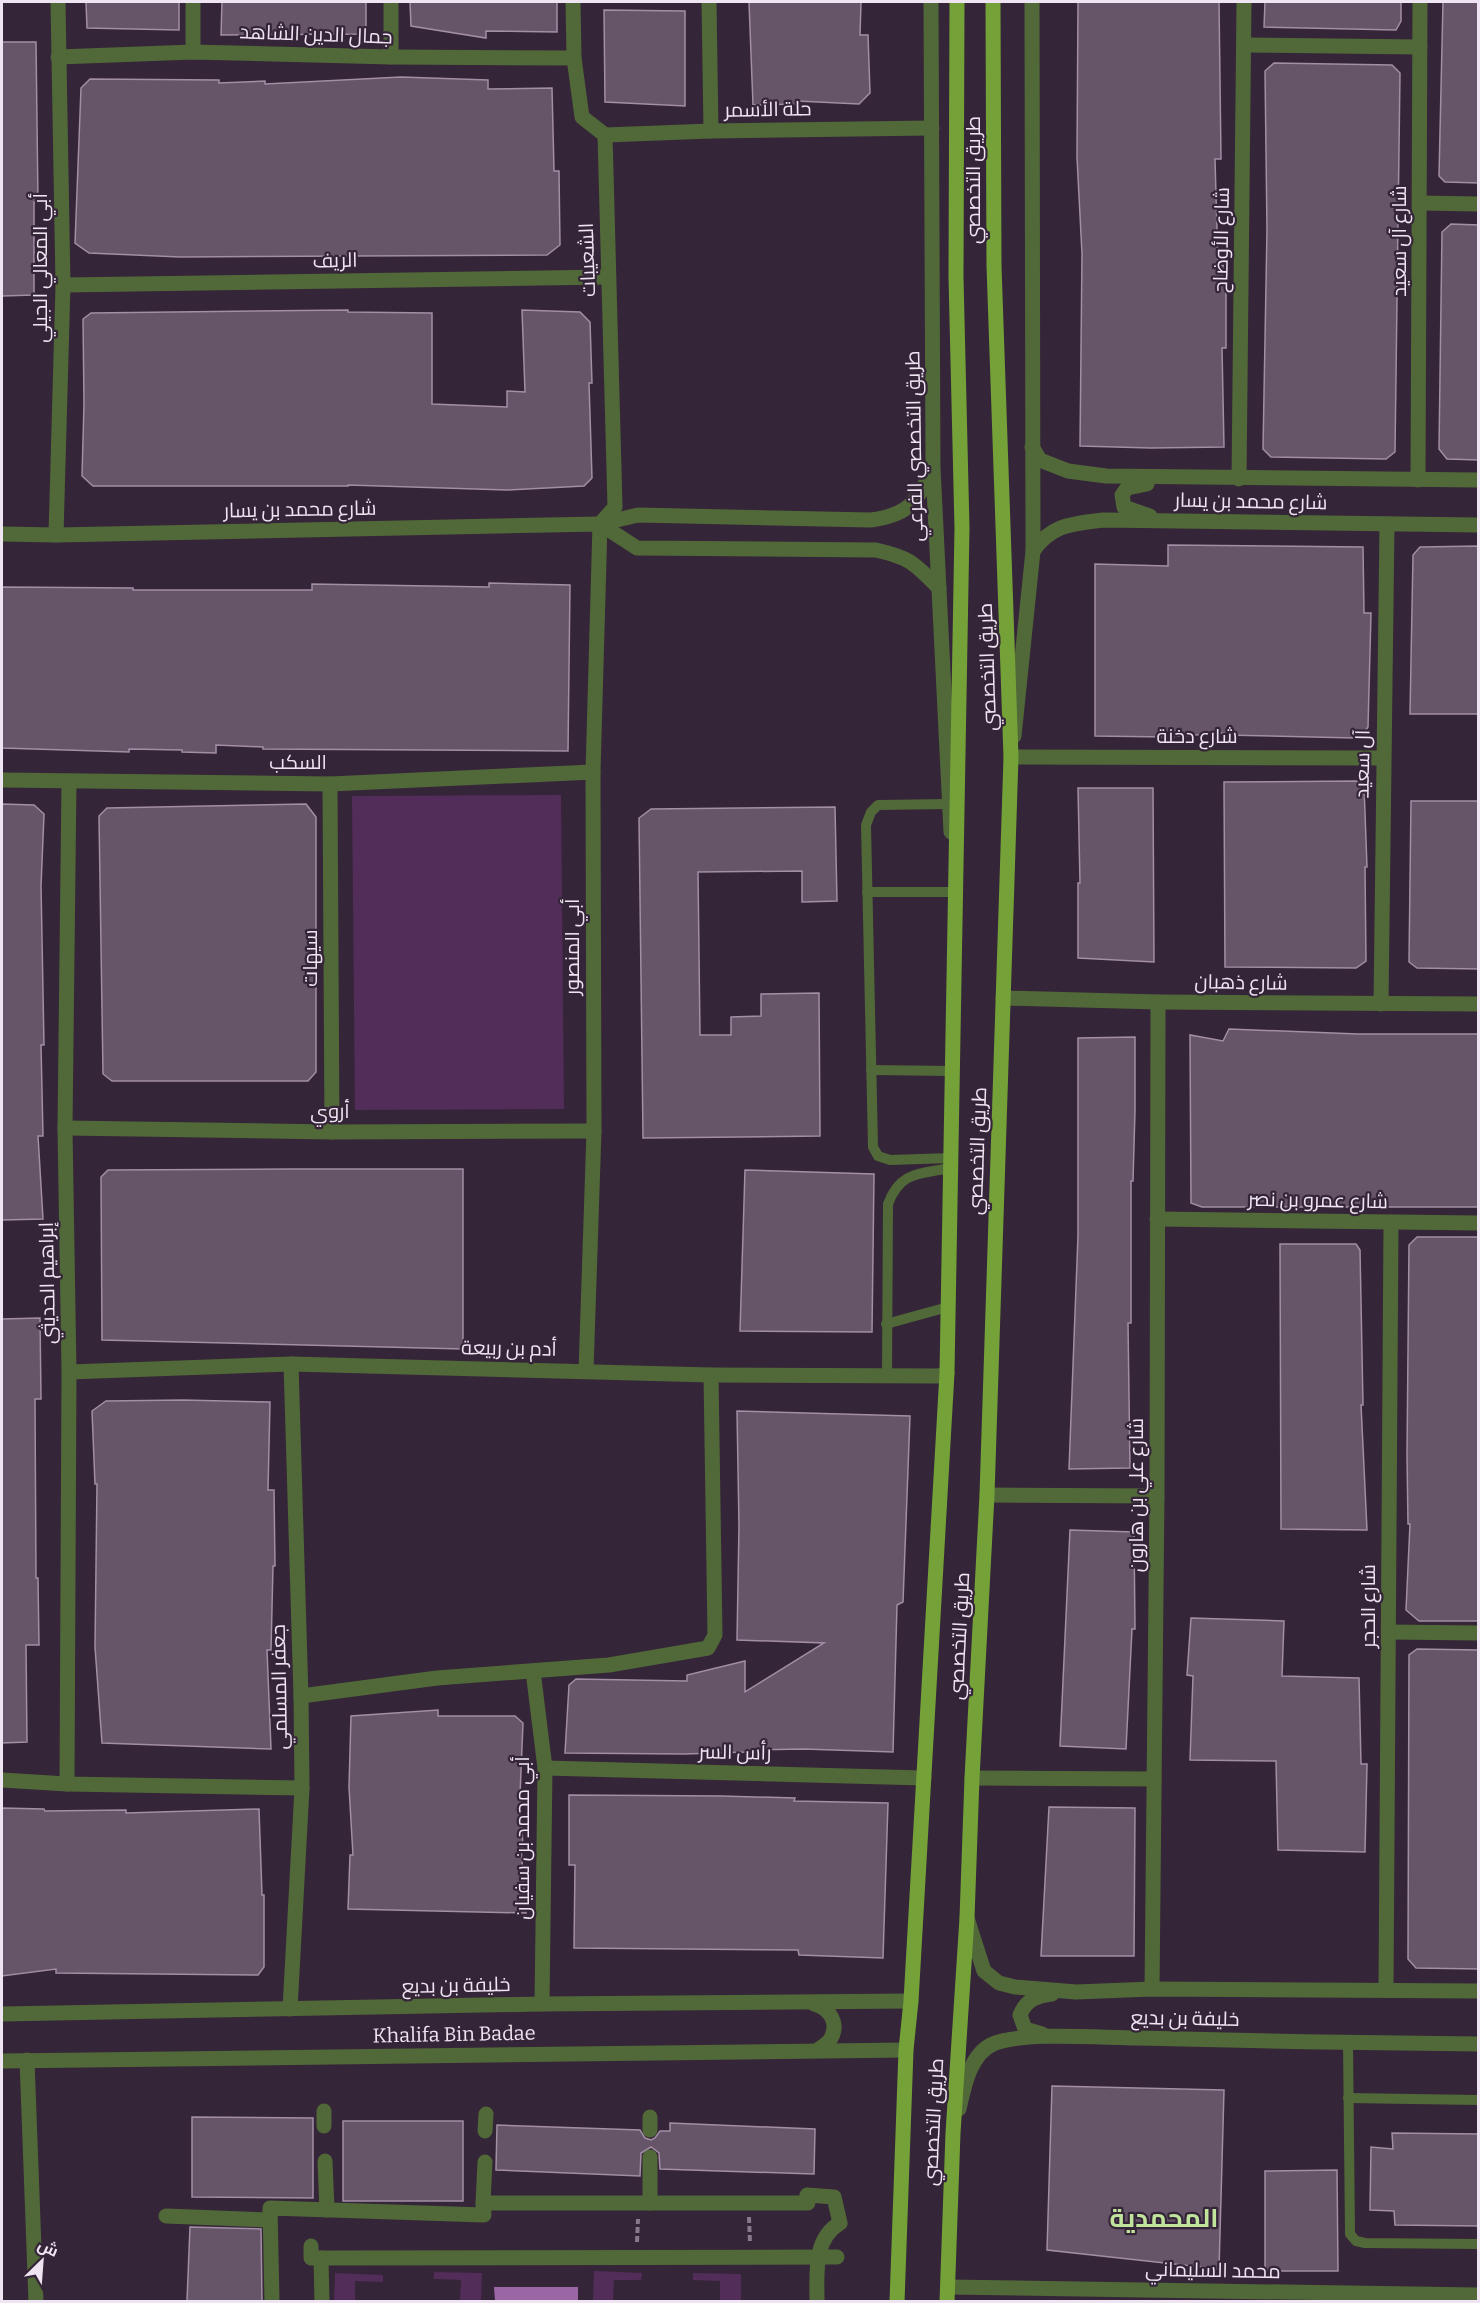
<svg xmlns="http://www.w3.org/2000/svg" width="1480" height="2303" font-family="Bitter,Cairo,serif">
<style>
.green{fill:#522d59}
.water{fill:#9a66a4}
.building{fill:#665469;stroke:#a28ea5;stroke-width:1.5}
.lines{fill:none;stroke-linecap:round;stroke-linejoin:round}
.path{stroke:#887a8a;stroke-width:4;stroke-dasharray:6 3;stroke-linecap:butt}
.service{stroke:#516838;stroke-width:10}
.pedestrian{stroke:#516838;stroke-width:15}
.minor{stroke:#516838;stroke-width:15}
.tertiary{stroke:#516838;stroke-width:15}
.primary{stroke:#74a238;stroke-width:15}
.labels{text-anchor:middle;stroke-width:4.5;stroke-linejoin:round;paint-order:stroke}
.street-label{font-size:20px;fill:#efe4f1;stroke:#352538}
.district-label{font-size:26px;font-weight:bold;fill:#c1e49d;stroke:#352538}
</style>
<rect width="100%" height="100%" fill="#352538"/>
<!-- green -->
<g class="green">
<path d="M561,795l3,314 -209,1 -3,-314z"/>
<path d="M594,2271l48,2 -1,7h-27l-1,21h-20z"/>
<path d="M434,2272l48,1 -1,28h-21l1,-21 -27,-1z"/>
<path d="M335,2273l48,2v7l-28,-1v20h-21z"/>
<path d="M693,2273l48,1v27h-21v-20l-27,-1z"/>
</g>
<!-- water -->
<path class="water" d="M494,2287h84v14h-83z"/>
<!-- building -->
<g class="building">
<path d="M86,2h93v28l-92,-2z"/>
<path d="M222,2h144v32l-145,1z"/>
<path d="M410,2h147v30l-71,-1v7l-75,-12z"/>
<path d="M749,2h112l-1,33h8l2,58 -11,11 -62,-3v3l-44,1z"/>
<path d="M1078,2h141l2,157h-6l3,106 8,1v82h-4l2,99 -73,1 -71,-2 2,-192 -5,-97z"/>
<path d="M1265,2h136v19l-5,9 -132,-3z"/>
<path d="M1443,2h36v181l-34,-1 -6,-6z"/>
<path d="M604,10l81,1v95l-80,-4z"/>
<path d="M2,42h34l2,160h-4v93l-32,1z"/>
<path d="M1274,63l118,2 8,8 -5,379 -9,7 -115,-2 -8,-8 4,-219 -2,-159z"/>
<path d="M401,77l87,3v9l64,-1 2,83h5l1,74 -13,10 -367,2 -91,-4 -14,-10 6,-155 9,-9 129,1v3l46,-2v3z"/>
<path d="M1451,224l28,1v235l-32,-1 -8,-10 3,-217z"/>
<path d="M348,310v2l84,1v91l75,3v-16l18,1 -3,-82 58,2 10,10 2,61h-3l3,95 -8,8 -77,4 -159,-5v1h-255l-11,-10 2,-72 -1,-85 8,-6z"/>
<path d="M1168,545l195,2 1,66h7l-3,114 -6,9 -7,2 -131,-3v-2l-57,4 -72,-1v-172l73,2z"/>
<path d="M1479,546v168h-69l3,-159 7,-8z"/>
<path d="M489,583l81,2 -2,166 -305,-2v-2l-47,-2v8l-34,-1v-2l-53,-1v3l-127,-4v-161l131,1v2h179v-6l177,3z"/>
<path d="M1356,781l8,5 3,81h-2l1,94 -10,7 -131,-1 -1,-185z"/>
<path d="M1078,788h75l1,174 -76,-4v-75h2z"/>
<path d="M1411,801h68v168l-62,-1 -8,-6z"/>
<path d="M2,804l32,1 10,9 -3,72 3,159h-3l2,91h-5l5,83 -41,1z"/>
<path d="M306,804l10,13v255l-8,9h-196l-9,-7 -4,-258 8,-8z"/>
<path d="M835,807l2,94 -35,1v-31l-104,1 2,163h31v-18l30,-1v-22l58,-1 1,143 -177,2 -4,-320 12,-9z"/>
<path d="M1229,1029l129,5h121v173h-277l-11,-4 -1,-168 33,6z"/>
<path d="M1135,1037v73l-2,71h-2v142h-3l2,145 -61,1 9,-233v-198z"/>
<path d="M290,1169h173v180l-361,-9 -1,-163 7,-7z"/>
<path d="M745,1170l129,4 -2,158 -132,-1z"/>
<path d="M1417,1237h62v384h-60l-13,-11 4,-86h-2l-1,-69 2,-210z"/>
<path d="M1280,1244h76l4,6 3,155h-2l6,125 -86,-1z"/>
<path d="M40,1318l1,81h-6l1,179h2l1,67h-13l1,97 -25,1v-424z"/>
<path d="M183,1400l87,2 -2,88h6l1,76h-2l-2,84h-4l4,99 -169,-6 -7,-96 2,-163h-2l-3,-73 14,-10z"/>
<path d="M737,1411l173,5 -7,186 -6,3 -4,147 -89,-3 -58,1v2l-62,2 -119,-1 4,-68 7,-6 111,2v-6l58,-14v31l79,-49 -87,-3 2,-114z"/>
<path d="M1070,1530l64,2 1,97h-3l-6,120 -66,-3z"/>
<path d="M1191,1618l93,3 -2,55 77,2 2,86h6l-2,88 -87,-2 -2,-89 -86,-1 3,-84 -6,-1z"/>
<path d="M1417,1649l62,1v319l-63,-1 -8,-9 1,-304z"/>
<path d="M438,1710v6h77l8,7 -3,72 3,52h-2l5,66 -178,-4 2,-54h3l-4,-68 2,-71z"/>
<path d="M569,1795l152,1 74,2 -1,3 94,2 -5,155 -84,-3 -1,-5 -224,-2 1,-83h-6z"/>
<path d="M1049,1807l86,1 -1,148h-93z"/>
<path d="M2,1808l42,1 1,2 81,-1v3l133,-4 3,86h2v72l-6,8 -202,-2v-4l-54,7z"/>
<path d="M1052,2086l172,4 -5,179 -172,-19z"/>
<path d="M192,2117l121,1v80l-121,-1z"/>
<rect x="343" y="2121" width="120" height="80"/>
<path d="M670,2123l145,6 -1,45 -154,-5 -1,-16 -8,-6 -10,6 -1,23 -144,-6 1,-45 143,5 5,8 6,2 4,-2 5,-7h10z"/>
<path d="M1392,2133l87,1v92l-84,-1 -1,-14 -24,-1 1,-63 22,2z"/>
<path d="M1337,2170l1,101h-73v-100z"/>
<path d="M190,2227l71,2 1,72h-75z"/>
</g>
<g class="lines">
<!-- path -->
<g class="path">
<path d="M749,2217l1,26"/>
<path d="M637,2242l1,-23"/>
</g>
<!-- service -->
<g class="service">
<path d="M949,804l-71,1 -7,7 -5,13 7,322 5,9 12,4 61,-2"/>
<path d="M867,892h88"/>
<path d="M871,1070l81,1"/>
<path d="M886,1324l62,-17"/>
<path d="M887,1376l1,-172c12,-33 32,-30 62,-36"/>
<path d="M1348,2043l2,191 6,7 9,2 113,1"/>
<path d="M1348,2098l130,2"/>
</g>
<!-- pedestrian -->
<g class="pedestrian">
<path d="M324,2111v15"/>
<path d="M650,2117v13"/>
<path d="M485,2131l1,-17"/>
<path d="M650,2157v46"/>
<path d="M325,2161l2,49"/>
<path d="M483,2203l2,-41"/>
<path d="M166,2216l104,4"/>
<path d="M311,2246v12h10"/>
<path d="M272,2302l-2,-94 214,7 -1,-12h325l-1,-8 27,2 6,26c-27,16 -23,50 -23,79"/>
<path d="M322,2302l-1,-44 516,-1"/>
</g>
<!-- minor -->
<g class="minor">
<path d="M391,2v55"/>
<path d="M573,2l1,56 8,59 23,18 10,372 -15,17 -7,248 1,359 -8,240"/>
<path d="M709,2l2,129"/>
<path d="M1244,45l176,2"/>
<path d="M193,52v-50"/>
<path d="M58,57l135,-5 198,5 183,1"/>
<path d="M605,135l106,-4 221,-3"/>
<path d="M1420,203l58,1"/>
<path d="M63,285l545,-8"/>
<path d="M1239,479l5,-477"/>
<path d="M1418,480l2,-478"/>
<path d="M56,535l7,-250 -5,-283"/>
<path d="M1011,757l372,1"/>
<path d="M2,780l328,4 263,-12"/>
<path d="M330,784l2,348"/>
<path d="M1003,998l155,4 320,2"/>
<path d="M1381,1004l6,-480"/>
<path d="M65,1128l267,4 262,-1"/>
<path d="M1157,1219l321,4"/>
<path d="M69,1372l222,-8 420,11 227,1 9,-3"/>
<path d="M987,1495l170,1"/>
<path d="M1389,1632l89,1"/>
<path d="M533,1671l12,97 -3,236"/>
<path d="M301,1696l136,-18 172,-13 99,-17 7,-13 -4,-260"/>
<path d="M545,1768l379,10"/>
<path d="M972,1778l182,1"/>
<path d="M2,1780l65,4 235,4"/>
<path d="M67,1784l2,-412 -4,-244 4,-347"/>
<path d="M1152,1989l5,-493 1,-494"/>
<path d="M1386,1990l5,-768"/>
<path d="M290,2009l12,-221 -1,-92 -10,-332"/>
<path d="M27,2060l9,242"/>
<path d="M948,2287l530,8"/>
</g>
<!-- tertiary -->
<g class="tertiary">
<path d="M931,2l2,466 18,364"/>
<path d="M1032,447l8,13 28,11 38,5 372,4"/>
<path d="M1147,484l-20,4 -5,7 2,12 26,9"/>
<path d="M600,524l38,-9 233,5c37,-5 45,-17 61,-49"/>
<path d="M2,534l54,1 544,-11 37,24 239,2c35,8 38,13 63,38"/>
<path d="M1033,551c19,-27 39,-27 70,-31l375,5"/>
<path d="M1014,736l19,-185 -1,-549"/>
<path d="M967,1918l17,53 15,12 16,4 61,5 76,-3 326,2"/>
<path d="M814,2004c16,4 26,20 16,36 -3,4 -9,7 -12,10"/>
<path d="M2,2014l540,-10 369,-3"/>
<path d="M1042,2034l-17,-5 -5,-14c6,-15 16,-19 32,-21"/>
<path d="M2,2061l904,-11"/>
<path d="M959,2109c5,-22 11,-55 34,-65 31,-13 109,-6 145,-6 113,3 227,5 340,6"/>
</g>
<!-- primary -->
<g class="primary">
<path d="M897,2302l9,-252 5,-49 36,-628 15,-845 -6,-251 1,-275"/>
<path d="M947,2302l6,-169 14,-215 5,-140 15,-283 24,-738 -17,-491 -1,-264"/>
</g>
</g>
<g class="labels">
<!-- street labels -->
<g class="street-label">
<text transform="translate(316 34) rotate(2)" y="7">جمال الدين الشاهد</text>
<text transform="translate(768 109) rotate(-1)" y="7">حلة الأسمر</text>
<text transform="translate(973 180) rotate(-90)" y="7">طريق التخصصي</text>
<text transform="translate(1221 240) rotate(-89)" y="7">شارع الأوضاح</text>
<text transform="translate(1399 241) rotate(-90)" y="7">شارع آل سعيد</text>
<text transform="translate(335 260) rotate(-1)" y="7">الريف</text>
<text transform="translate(587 260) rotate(-92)" y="7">الشعيبات</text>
<text transform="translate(40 268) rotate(-90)" y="7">أبي المعالي الجيلي</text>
<text transform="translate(914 446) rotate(-91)" y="7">طريق التخصصي الفرعي</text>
<text transform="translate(1251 501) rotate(1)" y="7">شارع محمد بن يسار</text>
<text transform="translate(300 509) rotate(-1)" y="7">شارع محمد بن يسار</text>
<text transform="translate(987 667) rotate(-92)" y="7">طريق التخصصي</text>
<text x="1197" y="743">شارع دخنة</text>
<text x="298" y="769">السكب</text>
<text transform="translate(1362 764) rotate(-89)" y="7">آل سعيد</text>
<text transform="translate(572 947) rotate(-90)" y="7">أبي المنصور</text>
<text transform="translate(310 958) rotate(-90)" y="7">سيهات</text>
<text transform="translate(1241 982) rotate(1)" y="7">شارع ذهبان</text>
<text x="330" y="1118">أروي</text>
<text transform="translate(977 1151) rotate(-88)" y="7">طريق التخصصي</text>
<text transform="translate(1318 1200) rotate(1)" y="7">شارع عمرو بن نصر</text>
<text transform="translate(47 1283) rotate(-91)" y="7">إبراهيم الحديثي</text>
<text transform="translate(509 1348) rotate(1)" y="7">أدم بن ربيعة</text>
<text transform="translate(1136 1495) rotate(-90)" y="7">شارع علي بن هارون</text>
<text transform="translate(1368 1606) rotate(-90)" y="7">شارع الحجر</text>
<text transform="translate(959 1636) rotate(-87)" y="7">طريق التخصصي</text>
<text transform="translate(279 1687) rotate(-91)" y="7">جعفر المسلمي</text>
<text transform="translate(735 1752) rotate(1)" y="7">رأس السر</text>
<text transform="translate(522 1838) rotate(-90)" y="7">أبي محمد بن سفيان</text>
<text transform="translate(456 1985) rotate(-1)" y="7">خليفة بن بديع</text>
<text transform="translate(1185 2018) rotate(1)" y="7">خليفة بن بديع</text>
<text transform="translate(454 2034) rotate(-1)" y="7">Khalifa Bin Badae</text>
<text transform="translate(933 2122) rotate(-87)" y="7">طريق التخصصي</text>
<text transform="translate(1213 2270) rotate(1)" y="7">محمد السليماني</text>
</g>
<!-- district labels -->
<g class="district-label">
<text x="1164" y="2227">المحمدية</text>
</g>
</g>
<!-- border -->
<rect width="1480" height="2303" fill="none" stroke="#efe4f1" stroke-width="6"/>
<!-- north arrow -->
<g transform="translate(42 2261) rotate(25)" stroke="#352538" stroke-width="4.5" paint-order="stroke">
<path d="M0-4.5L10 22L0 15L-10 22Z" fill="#efe4f1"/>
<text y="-9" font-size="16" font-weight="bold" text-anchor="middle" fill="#efe4f1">ش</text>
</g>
</svg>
